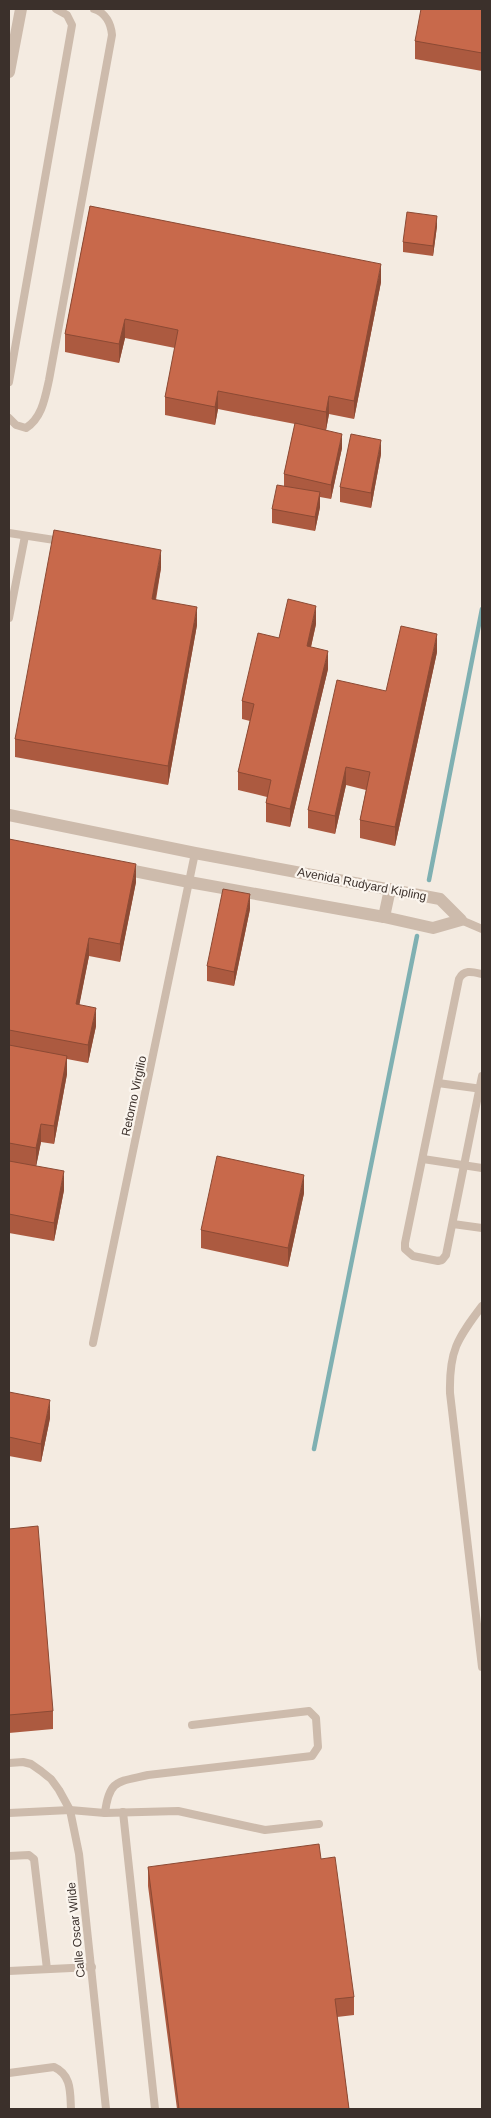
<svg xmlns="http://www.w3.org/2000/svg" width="491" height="2118" font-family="Arial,sans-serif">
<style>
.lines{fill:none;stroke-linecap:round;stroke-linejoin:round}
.stream{stroke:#7fb0b2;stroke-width:4.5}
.service{stroke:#cdbbac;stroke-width:8}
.minor{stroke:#cdbbac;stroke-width:12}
.tertiary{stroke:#cdbbac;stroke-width:12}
.wall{fill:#ac5a40}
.shaded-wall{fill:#8c4a34}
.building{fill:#c8694b;stroke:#8c4a34}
.labels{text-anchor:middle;stroke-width:4.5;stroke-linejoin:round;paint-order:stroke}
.street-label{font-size:12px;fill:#3b302b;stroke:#fbf5ee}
</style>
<rect width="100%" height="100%" fill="#f4ebe1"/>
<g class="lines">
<!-- stream -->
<g class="stream">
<path d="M429,880l53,-271"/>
<path d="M314,1449l103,-513"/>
</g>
<!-- service -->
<g class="service">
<path d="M9,382l63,-357 -5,-10 -11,-6"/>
<path d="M9,418l7,7 10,3c16,-10 19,-30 23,-48l63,-345c-1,-11 -6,-22 -18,-26"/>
<path d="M9,533l52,8"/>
<path d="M9,618l16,-82"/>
<path d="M461,920l21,9"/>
<path d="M482,974c-9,-2 -18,-5 -23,5l-54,264v6l8,7 25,5 4,-1 4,-5 36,-179"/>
<path d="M438,1083l44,6"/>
<path d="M423,1159l59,9"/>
<path d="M453,1224l29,4"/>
<path d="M482,1306c-25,33 -33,45 -32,87l32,274"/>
<path d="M93,1343l102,-490"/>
<path d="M9,1763l14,-1 8,2 10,7 10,8 8,11 11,20 9,44 27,255"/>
<path d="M123,1812l32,297"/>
<path d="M9,1813l61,-3 35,3 73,-2 87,19 54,-6"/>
<path d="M105,1813c4,-34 13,-31 43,-38l164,-19 6,-9 -2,-29 -7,-7 -117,14"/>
<path d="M9,1856l20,-1 5,4 13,110"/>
<path d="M9,1971l83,-4"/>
<path d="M9,2073l45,-6c18,8 16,26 17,42"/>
</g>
<!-- minor -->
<path class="minor" d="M9,72l12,-63"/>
<!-- tertiary -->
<g class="tertiary">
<path d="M9,815l186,38 245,46 21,21 -28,8 -49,-11 -195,-35 -70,-14"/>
<path d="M384,917l6,-28"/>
</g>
</g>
<!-- wall -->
<g class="wall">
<path d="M482,9v62l-67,-12v-18z"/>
<path d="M90,206l291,76 -27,137 -25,-5 -3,16 16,18 -11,51 -11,-2v10l-5,24 -43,-8v-14l12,-23v-12l11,-50 -77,-15 -3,16 -50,-10v-18l10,-49 -50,-10 -6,25 -54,-11v-18z"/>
<path d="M437,226l-4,30 -30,-4v-10z"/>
<path d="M381,454l-10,54 -31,-6v-15z"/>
<path d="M161,568l-5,32 41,25 -29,160 -153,-28v-18z"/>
<path d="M316,624l-5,23 17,22 -38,158 -24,-5v-19l1,-6 -29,-7v-18l12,-51 -8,-2v-18l37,-63z"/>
<path d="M437,652l-42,194 -35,-8v-18l6,-30 -20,-5 -11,49 -27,-6v-18l78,-119z"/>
<path d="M9,839l127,43 -16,80 -31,-6 -10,49 17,21 -8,37 -21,-4v15l-13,70 -13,-2 -5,24 28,24 -10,51 -45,-8z"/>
<path d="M250,909l-16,77 -27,-5v-15z"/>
<path d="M304,1193l-16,74 -87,-19v-18z"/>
<path d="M9,1392l41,26 -9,44 -32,-6z"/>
<path d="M9,1529l44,182v18l-44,4z"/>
<path d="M148,1867l206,130v18l-17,2 12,92h-172l-29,-223z"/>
</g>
<!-- shaded-wall -->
<g class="shaded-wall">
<path d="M437,216v10l-4,30v-10z"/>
<path d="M381,264v18l-27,137v-18z"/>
<path d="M125,319v19l-6,25v-19z"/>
<path d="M218,391v18l-3,16v-18z"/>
<path d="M329,396v18l-3,16v-18z"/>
<path d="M342,434v14l-11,51v-14z"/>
<path d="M381,440v14l-10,54v-15z"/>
<path d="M320,492v15l-5,24v-14z"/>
<path d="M161,550v18l-9,49v-18z"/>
<path d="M316,606v18l-9,40v-18z"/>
<path d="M197,607v18l-29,160v-19z"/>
<path d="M437,634v18l-42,194v-19z"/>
<path d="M328,651v18l-38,158v-18z"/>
<path d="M346,767v18l-11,49v-18z"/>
<path d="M136,864v18l-16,80v-18z"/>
<path d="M250,894v15l-16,77v-14z"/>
<path d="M89,938v18l-13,66v-18z"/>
<path d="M96,1008v18l-8,37v-18z"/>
<path d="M67,1056v18l-13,70v-18z"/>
<path d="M41,1124v18l-5,25v-19z"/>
<path d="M64,1171v19l-10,51v-18z"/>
<path d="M304,1175v18l-16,74v-19z"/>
<path d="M50,1400v18l-9,44v-18z"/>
</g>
<!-- building -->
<g class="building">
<path d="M421,9h61v44l-67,-12z"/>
<path d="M90,206l291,58 -27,137 -25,-5 -3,16 -108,-21 -3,16 -50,-10 13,-67 -53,-11 -6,25 -54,-10z"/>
<path d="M407,212l30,4 -4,30 -30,-4z"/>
<path d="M295,423l47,11 -11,51 -47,-11z"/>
<path d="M351,434l30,6 -10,53 -31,-6z"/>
<path d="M277,485l43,7 -5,25 -43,-8z"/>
<path d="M54,530l107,20 -9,49 45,8 -29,159 -153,-27z"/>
<path d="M288,599l28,7 -9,40 21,5 -38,158 -24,-6 5,-23 -33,-8 16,-68 -12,-3 16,-68 21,5z"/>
<path d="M401,626l36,8 -42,193 -35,-7 10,-48 -24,-5 -11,49 -27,-6 29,-130 49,11z"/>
<path d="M9,839l127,25 -16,80 -31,-6 -13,66 20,4 -8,37 -79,-15z"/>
<path d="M223,889l27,5 -16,78 -27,-6z"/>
<path d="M9,1045l58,11 -13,70 -13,-2 -5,24 -27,-5z"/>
<path d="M217,1156l87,19 -16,73 -87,-18z"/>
<path d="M9,1161l55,10 -10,52 -45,-9z"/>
<path d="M9,1392l41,8 -9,44 -32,-7z"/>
<path d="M38,1526l15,185 -44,4v-186z"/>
<path d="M319,1844l2,15 14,-2 19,140 -19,2 14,110h-170l-31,-242z"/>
</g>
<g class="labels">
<!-- street labels -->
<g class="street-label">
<text transform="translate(362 884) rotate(11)" y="4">Avenida Rudyard Kipling</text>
<text transform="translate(134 1096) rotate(-78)" y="4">Retorno Virgilio</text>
<text transform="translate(76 1930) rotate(-96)" y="4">Calle Oscar Wilde</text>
</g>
</g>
<!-- border -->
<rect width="491" height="2118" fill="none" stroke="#3b302b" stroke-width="20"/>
</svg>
